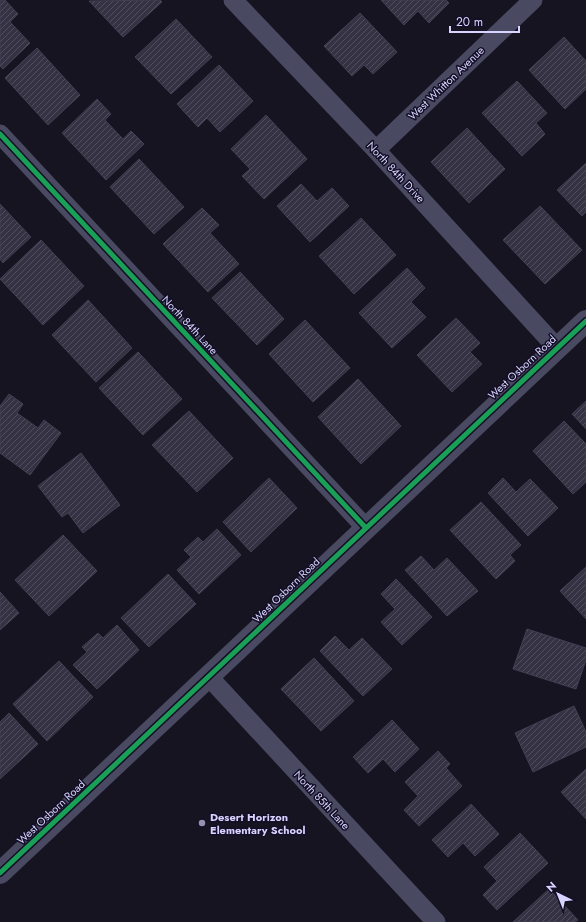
<svg xmlns="http://www.w3.org/2000/svg" width="586" height="922" font-family="Jost,sans-serif">
<style>
.building{fill:url(#building-hatch);stroke:#433f54}
.lines{fill:none;stroke-linecap:round;stroke-linejoin:round}
.minor{stroke:#4a4962;stroke-width:19}
.tertiary{stroke:#4a4962;stroke-width:22}
.cycleway-casing{stroke:#130f26;stroke-width:8}
.cycleway{stroke:#1a9f57;stroke-width:5}
.poi-dot{fill:#9591b1;stroke:#130f26;stroke-width:1.5}
.labels{text-anchor:middle;stroke-width:3;stroke-linejoin:round;paint-order:stroke}
.street-label{font-size:11px;fill:#d9d4ff;stroke:#130f26}
.poi-label{font-size:11px;font-weight:bold;fill:#d9d4ff;stroke:#130f26;text-anchor:start}
</style>
<defs>
<pattern id="building-hatch" width="6" height="6" patternUnits="userSpaceOnUse"><rect width="6" height="6" fill="#343243"/><path d="M-1 1l2-2M0 6l6-6M5 7l2-2" fill="none" stroke="#514f5f"/></pattern>
</defs>
<rect width="100%" height="100%" fill="#161421"/>
<!-- building -->
<g class="building">
<path d="M0,0h5l13,14 -8,8 20,21 -27,26 -3,-3z"/>
<path d="M160,0l2,2 -39,35 -34,-36z"/>
<path d="M381,0h65l3,3 -20,20 -11,-12 -14,14z"/>
<path d="M360,13l37,39 -24,22 -9,-9 -12,11 -28,-30z"/>
<path d="M176,19l36,38 -41,37 -36,-37z"/>
<path d="M564,37l22,24v28l-21,20 -36,-39z"/>
<path d="M37,48l43,47 -32,30 -43,-47z"/>
<path d="M219,65l34,36 -33,31 -13,-14 -9,9 -21,-23z"/>
<path d="M517,81l30,32 -11,10 9,11 -23,22 -40,-43z"/>
<path d="M97,99l14,15 -6,6 18,19 8,-8 13,13 -38,36 -44,-47z"/>
<path d="M266,115l41,44 -43,40 -22,-23 8,-7 -19,-20z"/>
<path d="M467,128l38,41 -36,34 -38,-41z"/>
<path d="M139,159l45,48 -30,27 -44,-47z"/>
<path d="M586,163v49l-4,4 -25,-26z"/>
<path d="M301,184l16,17 15,-13 17,18 -39,36 -33,-36z"/>
<path d="M0,204l31,33 -28,26 -3,-4z"/>
<path d="M540,206l42,44 -37,34 -42,-44z"/>
<path d="M202,208l17,17 -9,8 29,31 -31,28 -45,-48z"/>
<path d="M361,218l35,37 -42,39 -35,-38z"/>
<path d="M41,240l43,46 -41,39 -43,-46z"/>
<path d="M407,268l18,20 -14,14 15,15 -34,31 -33,-35z"/>
<path d="M240,272l44,47 -27,26 -45,-47z"/>
<path d="M88,300l44,48 -36,34 -44,-47z"/>
<path d="M456,318l24,25 -10,9 12,12 -30,28 -35,-37z"/>
<path d="M305,320l45,48 -37,34 -44,-48z"/>
<path d="M138,352l44,47 -39,36 -44,-47z"/>
<path d="M358,379l43,47 -40,38 -43,-47z"/>
<path d="M9,394l14,10 -6,9 21,15 6,-8 17,13 -31,42 -30,-22v-47z"/>
<path d="M586,401v28l-14,-15z"/>
<path d="M189,411l44,47 -36,34 -45,-47z"/>
<path d="M564,421l22,23v38l-13,12 -40,-43z"/>
<path d="M81,453l39,52 -37,28 -15,-20 -6,4 -24,-31z"/>
<path d="M269,478l28,30 -46,44 -28,-30z"/>
<path d="M503,478l13,14 14,-13 28,29 -30,28 -40,-43z"/>
<path d="M481,502l40,43 -11,10 5,6 -19,18 -46,-49z"/>
<path d="M217,529l24,26 -42,39 -22,-24 14,-13 -7,-7 14,-13 5,5z"/>
<path d="M63,535l34,36 -48,45 -34,-36z"/>
<path d="M421,556l13,14 13,-12 31,33 -31,25 -42,-46z"/>
<path d="M586,567v52l-26,-28z"/>
<path d="M168,574l28,30 -47,43 -28,-29z"/>
<path d="M396,579l36,38 -30,28 -21,-23 14,-13 -14,-15z"/>
<path d="M0,592l19,21 -19,17z"/>
<path d="M117,625l22,25 -42,39 -24,-24 14,-13 -5,-5 16,-14 5,5z"/>
<path d="M527,629l59,19v12l-10,29 -63,-20z"/>
<path d="M335,636l14,14 13,-12 30,31 -29,27 -43,-45z"/>
<path d="M314,658l40,43 -33,30 -40,-42z"/>
<path d="M59,661l34,36 -46,44 -34,-37z"/>
<path d="M574,706l12,26v15l-53,25 -18,-39z"/>
<path d="M9,713l29,31 -38,35v-57z"/>
<path d="M392,720l27,29 -24,23 -12,-13 -15,14 -15,-16z"/>
<path d="M438,751l12,13 -4,4 16,18 -43,40 -15,-16 14,-14 -13,-14z"/>
<path d="M586,769v50l-25,-27z"/>
<path d="M471,804l28,30 -24,22 -12,-13 -15,14 -16,-17z"/>
<path d="M520,833l28,30 -51,47 -14,-15 14,-14 -13,-14z"/>
<path d="M549,889l29,31 -3,2h-62z"/>
</g>
<g class="lines">
<!-- minor -->
<g class="minor">
<path d="M233,0l143,150 181,198"/>
<path d="M0,134l366,394"/>
<path d="M376,150l157,-150"/>
<path d="M209,677l227,245"/>
</g>
<!-- tertiary -->
<path class="tertiary" d="M0,873l586,-552"/>
<!-- cycleway casing -->
<g class="cycleway-casing">
<g id="cycleway">
<path d="M0,134l366,394"/>
<path d="M0,873l586,-552"/>
</g>
</g>
<!-- cycleway -->
<use href="#cycleway" class="cycleway"/>
</g>
<!-- markers -->
<circle class="poi-dot" cx="202" cy="823" r="4"/>
<g class="labels">
<!-- street labels -->
<g class="street-label">
<text transform="translate(446 83) rotate(-44)" y="4">West Whitton Avenue</text>
<text transform="translate(396 172) rotate(47)" y="4">North 84th Drive</text>
<text transform="translate(190 325) rotate(47)" y="4">North 84th Lane</text>
<text transform="translate(522 367) rotate(-43)" y="4">West Osborn Road</text>
<text transform="translate(286 590) rotate(-44)" y="4">West Osborn Road</text>
<text transform="translate(322 800) rotate(47)" y="4">North 85th Lane</text>
<text transform="translate(51 812) rotate(-43)" y="4">West Osborn Road</text>
</g>
<!-- poi labels -->
<g class="poi-label">
<text x="210" y="821">Desert Horizon<tspan x="210" dy="13">Elementary School</tspan></text>
</g>
</g>
<!-- north arrow -->
<g transform="translate(558 894) rotate(317)" stroke="#130f26" stroke-width="3" paint-order="stroke">
<path d="M0-3L7 15L0 10L-7 15Z" fill="#d9d4ff"/>
<text y="-6" font-size="11" font-weight="bold" text-anchor="middle" fill="#d9d4ff">N</text>
</g>
<!-- scale -->
<path d="M450 26v6h69v-6" fill="none" stroke="#d9d4ff" stroke-width="2"/>
<text x="456" y="26" font-size="12" fill="#d9d4ff" stroke="#130f26" stroke-width="3" paint-order="stroke">20 m</text>
</svg>
